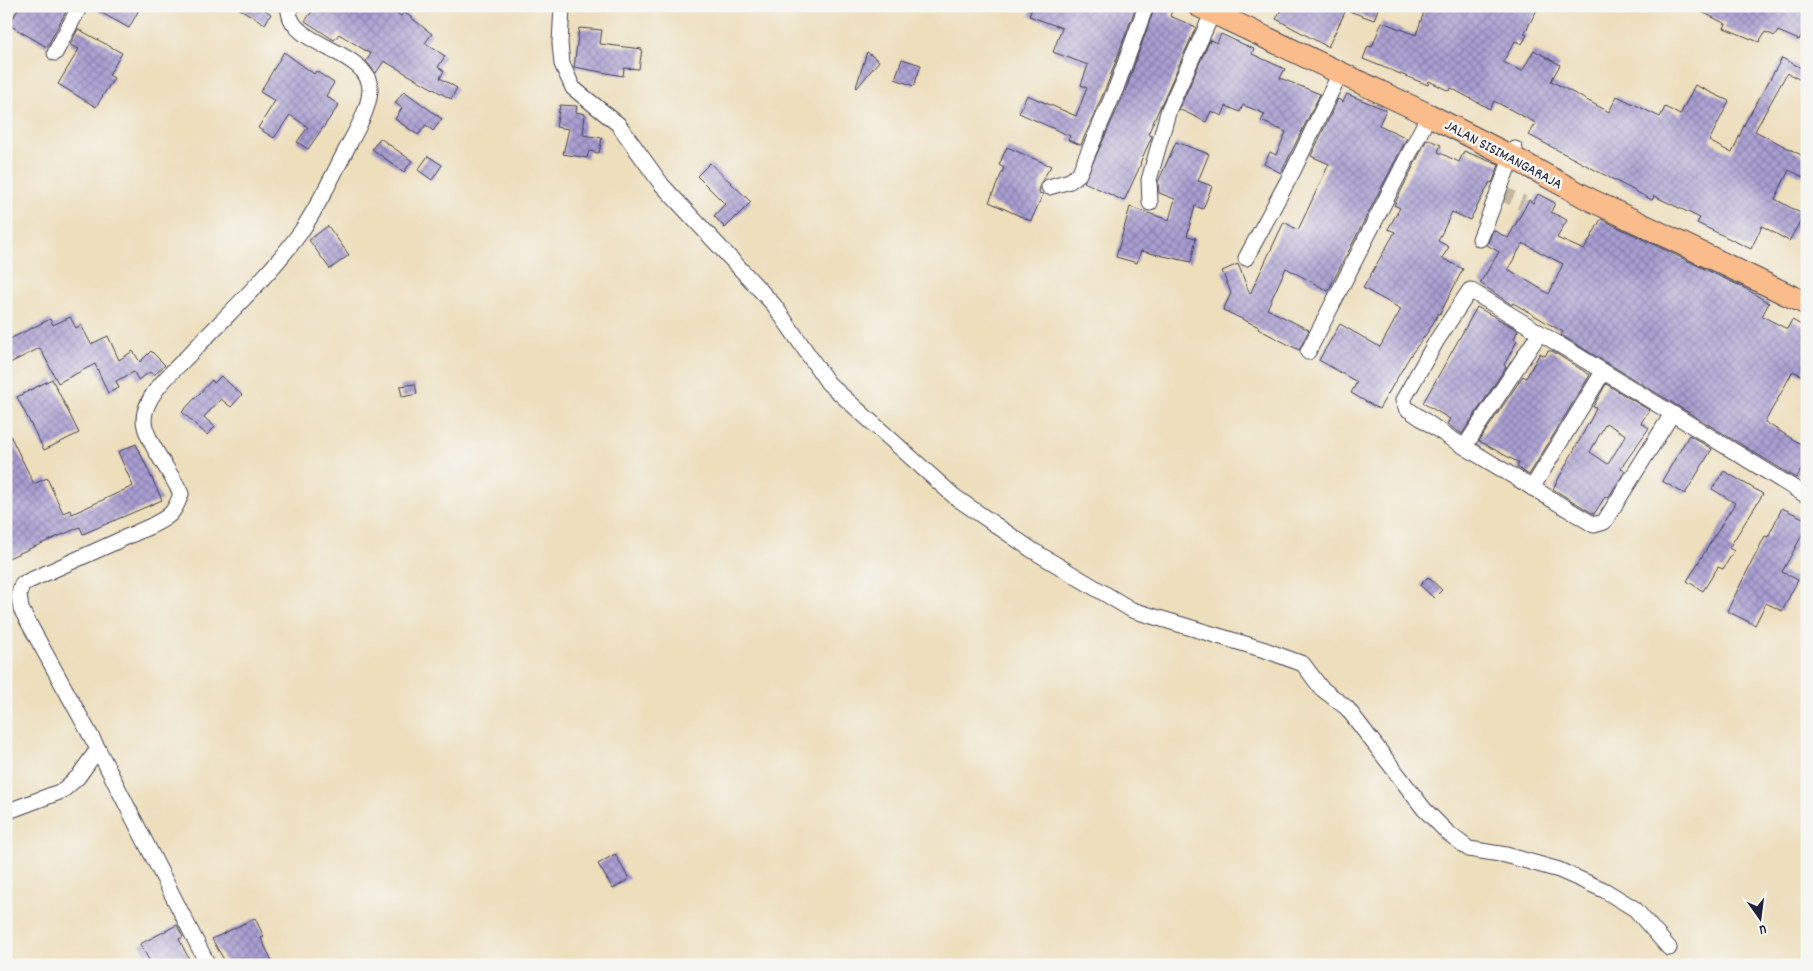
<svg xmlns="http://www.w3.org/2000/svg" width="1813" height="971" font-family="Dekko,sans-serif">
<style>
.building{fill:url(#building-cross-hatch);fill-rule:evenodd}
.lines{fill:none;stroke-linecap:round;stroke-linejoin:round}
.minor-tunnel{stroke:#c4b8a2;stroke-width:15;stroke-dasharray:15 8;stroke-linecap:butt}
.minor-casing{stroke:#403e4e;stroke-width:17}
.highway-casing{stroke:#403e4e;stroke-width:24}
.minor{stroke:#fff;stroke-width:15}
.highway{stroke:#f9bc8a;stroke-width:22}
.labels{text-anchor:middle;stroke-width:5;stroke-linejoin:round;paint-order:stroke}
.street-label{font-size:15px;fill:#22223b;stroke:#f6f6f2}
</style>
<defs>
<pattern id="building-cross-hatch" width="8" height="8" patternUnits="userSpaceOnUse" patternTransform="scale(1.25)"><rect width="8" height="8" fill="#a89ed1"/><path d="M0 0l8 8M0 8l8-8" fill="none" stroke="#8880ab"/></pattern>
</defs>
<rect width="100%" height="100%" fill="#f6f6f2"/>
<filter id="ink" filterUnits="userSpaceOnUse"><feTurbulence type="fractalNoise" baseFrequency=".02" numOctaves="2"/><feDisplacementMap in="SourceGraphic" scale="10" xChannelSelector="R" yChannelSelector="G"/><feConvolveMatrix kernelMatrix="1 2 1 2 8 2 1 2 1" color-interpolation-filters="sRGB"/></filter>
<filter id="wash" filterUnits="userSpaceOnUse"><feTurbulence type="fractalNoise" baseFrequency=".0096" numOctaves="4" result="noise"/><feDisplacementMap in="SourceGraphic" scale="20" xChannelSelector="R" yChannelSelector="G"/><feGaussianBlur stdDeviation="1.12" result="paint"/><feColorMatrix in="noise" values="0 0 0 0 0 0 0 0 0 0 0 0 0 0 0 0 0 1.4 0 .05"/><feComposite in="paint" operator="in"/></filter>
<g filter="url(#wash)">
<rect width="100%" height="100%" fill="#eddebc"/>
<g id="blocks">
<!-- building -->
<g class="building">
<path d="M20,6h49l-22,41 -38,-22z"/>
<path d="M89,6h52l-12,22z"/>
<path d="M235,6h24l12,8 -6,10z"/>
<path d="M316,6h71l14,10 3,-4 28,22 -7,9 20,13 -7,11 6,4 -4,7 17,10 -6,11 -67,-38 -8,12 -10,-12 5,-7 -32,-20 -5,6 -29,-19z"/>
<path d="M1033,6h95l7,3 -28,76 -26,60 -13,-5 2,-4 -51,-23 8,-18 49,21 11,-28 -6,-3 7,-20 -35,-13 9,-24 -33,-12z"/>
<path d="M1155,6l17,5 -2,5 26,11 -48,107 4,2 -12,27 1,1 -17,37 -40,-19 41,-90z"/>
<path d="M1283,6h96l-5,14 -28,-10 -18,37 -52,-28z"/>
<path d="M1426,6h113l-15,28 3,1 -5,9 -7,-3 -12,21 19,9 12,-21 26,15 -9,16 58,31 8,-16 43,21 5,-10 15,8 15,-30 34,16 -20,40 23,12 13,-30 37,-65 25,13v12l-20,-10 -32,58 52,27v21l-18,-9 -14,29 29,16 -15,26 -27,-15 -11,23 -54,-26 3,-5 -46,-22 -2,4 -123,-65 7,-12 -42,-22 -4,8 -39,-21 -2,3 -20,-10 -1,4 -65,-26 5,-13 4,1 10,-25 34,13z"/>
<path d="M1690,6h117v27l-4,-1 -4,8 -21,-9 -3,5 -10,-4 -6,10 -35,-14 2,-4z"/>
<path d="M579,28l23,2 -2,14 42,5 -3,20 -15,-1 -1,8 -49,-9z"/>
<path d="M78,29l44,24 -13,22 5,3 -18,29 -38,-23 21,-35 -9,-4z"/>
<path d="M1221,34l33,15 -2,5 33,15 -5,9 40,16 -39,79 -17,-9 6,-12 6,3 10,-23 -25,-11 4,-7 -22,-9 -3,7 -14,-6 -4,10 -11,-5 -5,11 -27,-13 31,-69 7,3z"/>
<path d="M284,52l30,22 2,-3 18,12 -8,13 13,9 -31,44 -11,-7 11,-15 -18,-12 -16,23 -16,-10 17,-27 -15,-9z"/>
<path d="M867,52l12,9 -22,27 -1,-1z"/>
<path d="M902,59l19,6 -7,21 -19,-7z"/>
<path d="M404,91l38,28 -9,12 -7,-6 -8,10 -23,-16 7,-11 -7,-5z"/>
<path d="M1347,94l39,16 -7,15 28,13 -79,153 -42,-23 -19,41 42,21 -10,20 -41,-21 1,-2 -36,-17 8,-17 -9,-22 16,-7 12,30 34,-72 14,8 31,-66 -18,-8 27,-57 5,3z"/>
<path d="M560,105l17,1 -1,6 9,2 -2,21 19,3 -3,15 -10,-2 -2,7 -24,-4 6,-25 -13,-2z"/>
<path d="M380,138l32,23 -8,11 -32,-23z"/>
<path d="M1427,139l14,6 -3,7 21,10 5,-11 35,14 -7,18 -2,-1 -20,38 -18,-8 -14,29 11,6 -7,11 21,11 -23,45 -1,-1 -12,20 -17,23 -31,53 -28,-16 6,-11 -38,-22 21,-36 40,23 21,-38 -38,-21 32,-56 -7,-3 12,-21 -6,-3z"/>
<path d="M1176,142l33,12 -11,27 14,5 -9,23 -8,-3 -8,30 9,2 -5,24 -50,-11 -4,12 -21,-6 14,-50 39,13 6,-21 -16,-6 -1,-11z"/>
<path d="M1007,147l44,19 -11,18 -1,9 4,1 -12,27 -42,-19 15,-34 -5,-3z"/>
<path d="M428,156l14,9 -10,15 -14,-10z"/>
<path d="M710,163l41,39 -26,26 -11,-12 11,-12 -28,-28z"/>
<path d="M1538,194l17,9 -4,9 16,8 -10,18 27,12 17,-31 145,70 23,14 -7,13 25,13 5,-9 15,8v38l-5,10 -9,-5 -28,51 42,26v13l-11,17 -235,-143 2,-3 -50,-29 -1,2 -32,-22 19,-31 -12,-7 6,-15 15,8 21,-38 4,3zM1523,243l40,21 -14,30 -41,-25z"/>
<path d="M328,226l21,29 -19,14 -21,-29z"/>
<path d="M1477,307l41,23 -4,9 3,2 -13,24 2,2 -44,67 -15,-10 3,-5 -27,-16z"/>
<path d="M70,317l6,11 5,-3 10,19 17,-8 11,24 14,-9 7,11 11,-11 14,14 -11,10 -4,-3 -12,8 -4,-8 -18,9 3,7 -11,5 -13,-29 -37,19 -18,-35 -34,17v-24l44,-22 3,6z"/>
<path d="M1548,351h4l38,24 -61,100 -12,-8 2,-4 -40,-22 44,-65 3,2 14,-25 5,3z"/>
<path d="M221,376l21,19 -11,12 -10,-8 -17,18 11,10 -8,8 -25,-23 30,-32 2,3z"/>
<path d="M52,379l27,54 -35,17 -27,-53z"/>
<path d="M415,384l2,10 -15,3 -2,-11z"/>
<path d="M1606,384l43,26 -8,13 8,5 -28,40 4,3 -17,27 -3,-1 -11,17 -41,-25 40,-74 3,-7 -3,-1zM1606,423l20,12 -18,29 -18,-12z"/>
<path d="M6,427l28,57 13,-6 16,35 7,-3 2,4 61,-28 -15,-34 18,-8 26,56 -79,34 -3,-7 -74,32z"/>
<path d="M1689,435l23,14 -27,45 -23,-13z"/>
<path d="M1724,471l39,23 -34,54 5,3 -11,18 -5,-2 -15,24 -16,-10 48,-78 -23,-14z"/>
<path d="M1782,508l25,12v6l-25,46 16,8 -16,31 -16,-8 -11,22 -28,-14 38,-75 3,1z"/>
<path d="M1428,577l14,13 -8,8 -14,-13z"/>
<path d="M615,854l14,25 -16,10 -15,-25z"/>
<path d="M255,918l9,19 -3,1 13,27h-47l-15,-26z"/>
<path d="M177,925l6,12 -4,2 13,26h-40l-12,-21z"/>
</g>
</g>
</g>
<g filter="url(#ink)">
<use href="#blocks" fill-opacity="0" stroke="#403e4e" stroke-width="1"/>
<g class="lines">
<!-- minor-tunnel -->
<path class="minor-tunnel" d="M1499,192l24,11"/>
<!-- minor casing -->
<g class="minor-casing">
<g id="minor">
<path d="M562,6l-2,37 2,21 11,24 45,36 44,61 112,120 54,78 127,114 77,53 100,60 133,40 38,14 18,24 26,20 77,101 24,24 21,16 37,6 53,15 45,20 31,19 34,39"/>
<path d="M55,53l25,-47"/>
<path d="M1049,187l21,-6 9,-7 37,-86 30,-82"/>
<path d="M1150,203l-1,-23 20,-71 44,-97"/>
<path d="M1480,239l35,-90"/>
<path d="M1246,258l47,-87 47,-98"/>
<path d="M1308,352l121,-237"/>
<path d="M1672,414l-68,108 -10,3 -144,-87 -44,-30 -3,-8 34,-60 33,-50 337,206"/>
<path d="M1465,446l74,-112"/>
<path d="M1532,488l71,-116"/>
<path d="M98,749l110,216"/>
<path d="M6,812l56,-21 16,-14 20,-28 -77,-140 -2,-15 3,-10 129,-58c18,-9 23,-12 30,-32 -8,-19 -37,-55 -37,-74 0,-24 28,-48 44,-64 38,-40 80,-79 112,-123 18,-26 32,-56 46,-83 9,-17 23,-40 24,-60 1,-39 -77,-43 -81,-78l3,-6"/>
</g>
</g>
<!-- highway casing -->
<g class="highway-casing">
<path id="highway" d="M1199,6l230,109 83,42 77,42 218,105"/>
</g>
<!-- minor -->
<use href="#minor" class="minor"/>
<!-- highway -->
<use href="#highway" class="highway"/>
</g>
</g>
<g class="labels">
<!-- street labels -->
<g class="street-label">
<text transform="translate(1504 154) rotate(28)" y="5">JALAN SISIMANGARAJA</text>
</g>
</g>
<!-- margin -->
<rect width="1813" height="971" fill="none" stroke="#f6f6f2" stroke-width="25"/>
<!-- north arrow -->
<g transform="translate(1760 918) rotate(166)" stroke="#f6f6f2" stroke-width="4" paint-order="stroke">
<path d="M0-4L9 19L0 12L-9 19Z" fill="#22223b"/>
<text y="-8" font-size="14" font-weight="bold" text-anchor="middle" fill="#22223b">U</text>
</g>
</svg>
